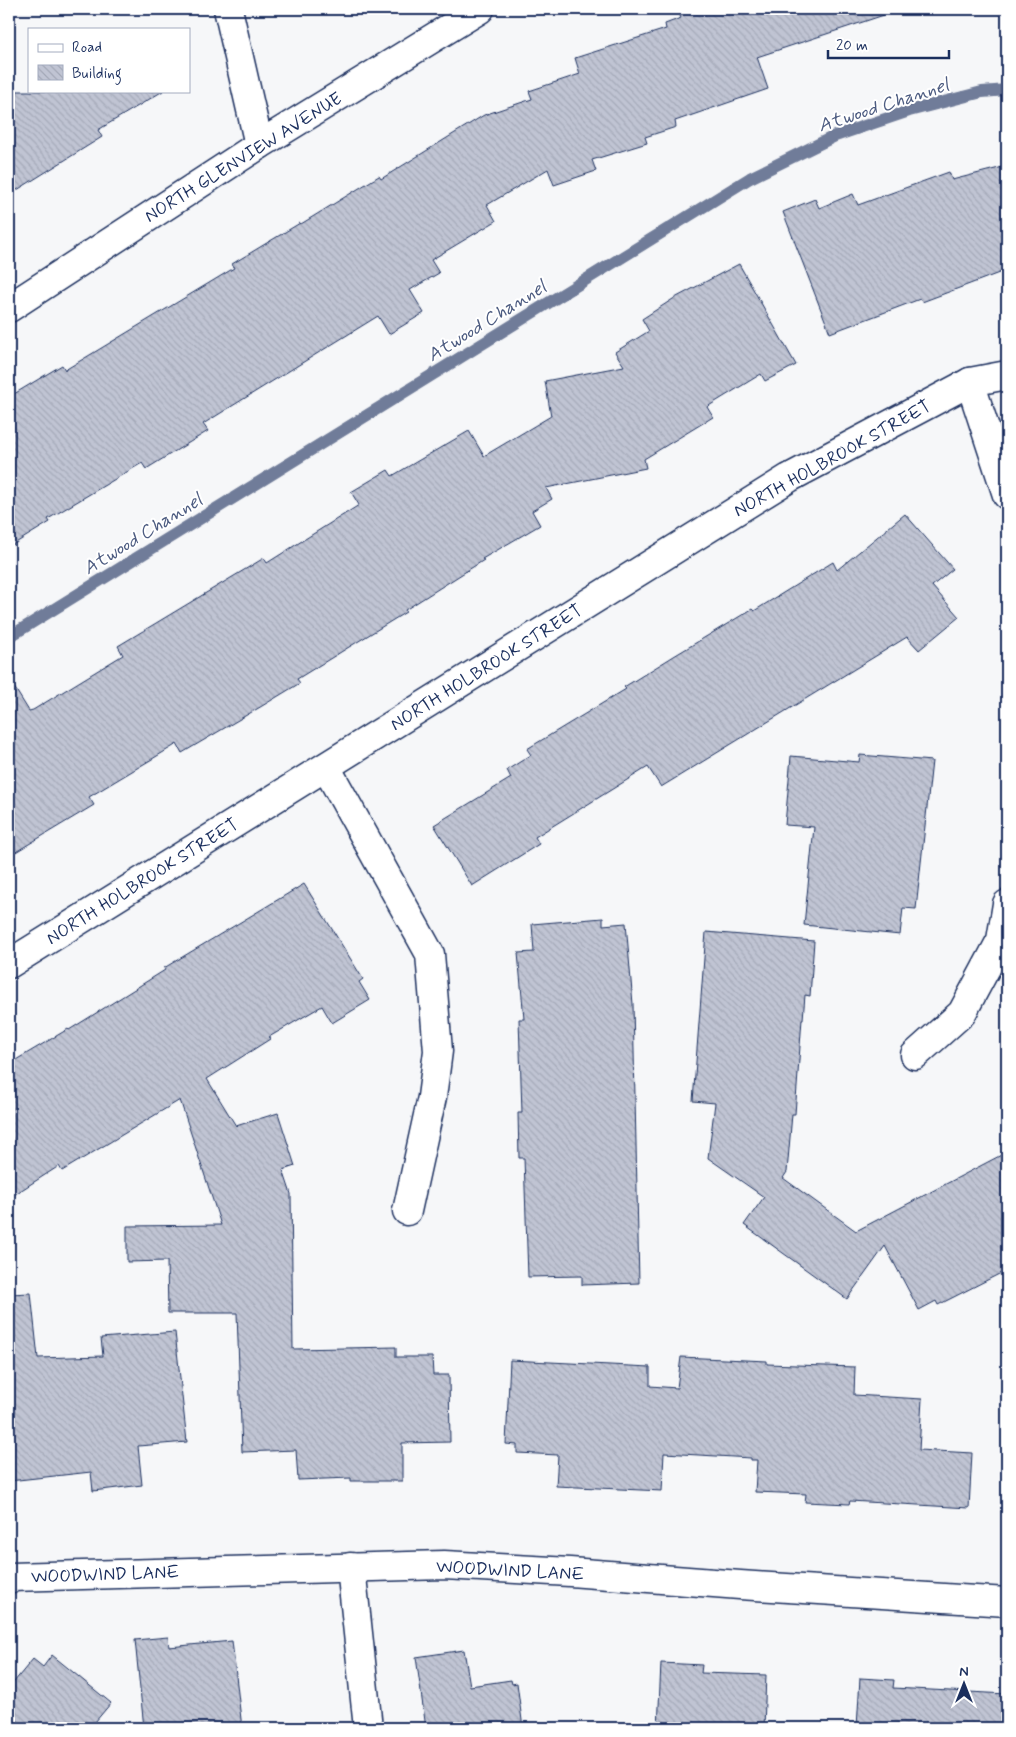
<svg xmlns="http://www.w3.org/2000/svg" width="1016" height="1737" font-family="Mynerve,sans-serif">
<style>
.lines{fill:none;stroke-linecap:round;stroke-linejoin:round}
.stream{stroke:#707c99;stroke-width:12}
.building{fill:url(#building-back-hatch);stroke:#1b2f5e}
.street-casing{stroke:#1b2f5e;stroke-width:31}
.street{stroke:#fff;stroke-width:28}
.labels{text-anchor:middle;stroke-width:4;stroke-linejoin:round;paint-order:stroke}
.street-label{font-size:18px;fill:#1b2f5e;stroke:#fff}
.water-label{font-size:19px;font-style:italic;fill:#4d5c81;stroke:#fff}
</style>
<defs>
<pattern id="building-back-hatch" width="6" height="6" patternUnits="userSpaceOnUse" patternTransform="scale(1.25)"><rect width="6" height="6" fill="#c0c4d3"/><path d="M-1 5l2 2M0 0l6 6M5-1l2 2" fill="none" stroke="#a4a9b8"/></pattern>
</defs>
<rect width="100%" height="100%" fill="#f6f7f9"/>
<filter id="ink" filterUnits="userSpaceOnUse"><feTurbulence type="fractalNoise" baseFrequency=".02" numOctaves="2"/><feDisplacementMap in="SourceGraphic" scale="10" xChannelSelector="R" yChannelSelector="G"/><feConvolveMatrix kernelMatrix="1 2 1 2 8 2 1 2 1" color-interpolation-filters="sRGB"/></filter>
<g filter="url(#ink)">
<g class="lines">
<!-- stream -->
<path class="stream" d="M9,637l741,-459 85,-42 74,-25 73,-19 25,-2"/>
</g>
<!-- building -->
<g class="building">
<path d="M677,9h206l1,6 -127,42 11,32 -93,32 1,6 -31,10 2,6 -55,17 4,11 -42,14 -6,-16 -61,36 9,16 -65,39 8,13 -29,17 14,23 -35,21 -11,-18 -175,108 5,7 -62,38 -4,-6 -94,56 2,3 -41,25v-150l53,-32 3,5 169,-102 -2,-4 68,-41 1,1 78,-48 2,3 103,-64 48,-16 -3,-8 51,-17 -5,-16 91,-29 -1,-5 16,-6z"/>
<path d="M9,91h154l-65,39 4,7 -93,58z"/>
<path d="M1007,166v104l-85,32 -2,-3 -90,34 -47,-121 32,-13 4,9 34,-14 5,11 91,-33 3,8z"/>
<path d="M739,264l57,101 -31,16 -4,-7 -54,33 6,10 -69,42 2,9 -100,20 6,11 -20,12 8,14 -58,34 2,1 -79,50 1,2 -109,67 3,4 -38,23 -80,47 -5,-9 -88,53 5,8 -85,51v-177l20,32 4,-1 90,-55 -5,-9 146,-88 3,5 92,-58 -8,-13 37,-22 4,6 77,-45 15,25 67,-40 -6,-35 79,-15 -9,-14 34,-21 -7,-12 31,-20z"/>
<path d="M905,514l48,55 -21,17 27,31 -40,33 -12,-13 -246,150 -13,-20 -113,70 4,7 -67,42 -38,-61 77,-47 -4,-8 24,-15 -4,-6 99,-60 -2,-2 50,-31 78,-47 2,2 79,-49 4,8z"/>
<path d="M860,755l72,6 -16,148 -13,-1 -3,27 -96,-10 10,-98 -29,-2 6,-69 68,6z"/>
<path d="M304,884l59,95 -4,3 11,18 -38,23 -10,-17 -53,31 1,2 -63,40 29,47 42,-13 17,53 -12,4 8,24 2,155 103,-2v10h36l1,18h16l1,67 -48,1v38h-51v-3l-53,2 -2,-30 -54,2 -5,-139h-69l-1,-52 -40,1v-36l94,-1 -41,-125 -118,71 -3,-5 -50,32v-134l59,-35 1,1 96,-60 -1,-2z"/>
<path d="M603,918v7l23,-2 7,81 6,279 -57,2v-9l-54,1 -4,-119h-5l-1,-45h4l-3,-94h5l-6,-66 16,-1 -2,-28z"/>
<path d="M706,932l108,9 -4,55 -5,-1 -2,24h-1l-7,95h-3l-5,58 -4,6 73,53 151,-79v118l-69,35 -2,-4 -17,9 -34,-64 -38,53 -103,-74 20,-28 -56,-39 7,-55 -22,-2z"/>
<path d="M31,1293l7,65 65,-2 -2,-18 74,-6 12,110 -49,4 4,39 -49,6 -2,-19 -82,9v-187z"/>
<path d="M681,1357l86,4v3l88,3 -1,28 68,4 -3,51 53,3 -3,55 -119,-7 -1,3 -44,-2 1,-8 -51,-2 2,-32h-6v-2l-87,-5 -2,38 -106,-5 2,-31 -41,-2v-8l-11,-1 4,-84 140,7v19l27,2z"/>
<path d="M168,1637l1,10 63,-6 10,87h-98l-9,-88z"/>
<path d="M464,1650l6,36 41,-6 1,4 5,-1 6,45h-97l-10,-71z"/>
<path d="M52,1655l59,48 -21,25h-81v-40l24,-29 10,8z"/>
<path d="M661,1663l41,2 -1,8 65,2 -2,53h-106z"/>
<path d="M860,1678l34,2 -1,8 114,6v34h-122l-28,-1z"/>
</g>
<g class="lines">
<!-- street casing -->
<g class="street-casing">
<g id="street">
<path d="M228,9l31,136"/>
<path d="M9,308l250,-163 221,-136"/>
<path d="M970,382l37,113"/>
<path d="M326,767l104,187 8,97 -6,46 -25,114"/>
<path d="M9,964l780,-486 181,-96 37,-7"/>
<path d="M915,1055l47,-42 39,-73 6,-36"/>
<path d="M351,1567l17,161"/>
<path d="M9,1580l2,-3 433,-12 126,7 170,13 267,17"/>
</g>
</g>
<!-- street -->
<use href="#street" class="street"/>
</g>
</g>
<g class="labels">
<!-- street labels -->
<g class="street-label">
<text transform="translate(243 157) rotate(-32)" y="6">NORTH GLENVIEW AVENUE</text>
<text transform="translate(832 458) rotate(-29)" y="6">NORTH HOLBROOK STREET</text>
<text transform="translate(486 667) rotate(-32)" y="6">NORTH HOLBROOK STREET</text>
<text transform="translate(142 881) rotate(-32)" y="6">NORTH HOLBROOK STREET</text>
<text transform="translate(510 1570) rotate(3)" y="6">WOODWIND LANE</text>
<text transform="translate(105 1574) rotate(-2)" y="6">WOODWIND LANE</text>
</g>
<!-- water labels -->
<g class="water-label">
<text transform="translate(883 104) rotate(-18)" y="7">Atwood Channel</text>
<text transform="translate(486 320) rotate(-32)" y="7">Atwood Channel</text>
<text transform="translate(142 533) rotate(-32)" y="7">Atwood Channel</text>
</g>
</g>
<!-- margin -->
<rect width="1016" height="1737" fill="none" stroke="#fff" stroke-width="30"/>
<rect x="15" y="15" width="986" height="1707" fill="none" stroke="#1b2f5e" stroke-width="2" filter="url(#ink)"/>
<!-- legend -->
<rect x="28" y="28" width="162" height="65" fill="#ffffff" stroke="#a4acbf"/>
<rect x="38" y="44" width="25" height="8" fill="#ffffff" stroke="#a4acbf"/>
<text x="72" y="52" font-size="15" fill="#1b2f5e">Road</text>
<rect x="38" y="65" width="25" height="15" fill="url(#building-back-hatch)" stroke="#a4acbf"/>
<text x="72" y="78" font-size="15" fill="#1b2f5e">Building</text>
<!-- north arrow -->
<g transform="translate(964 1684)" stroke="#ffffff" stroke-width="4" paint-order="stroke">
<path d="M0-4L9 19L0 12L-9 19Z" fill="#1b2f5e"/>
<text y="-8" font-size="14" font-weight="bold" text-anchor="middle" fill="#1b2f5e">N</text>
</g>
<!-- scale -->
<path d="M828 50v8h121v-8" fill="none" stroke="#1b2f5e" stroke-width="2.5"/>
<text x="836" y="50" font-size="15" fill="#1b2f5e" stroke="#ffffff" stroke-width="4" paint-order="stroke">20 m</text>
</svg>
